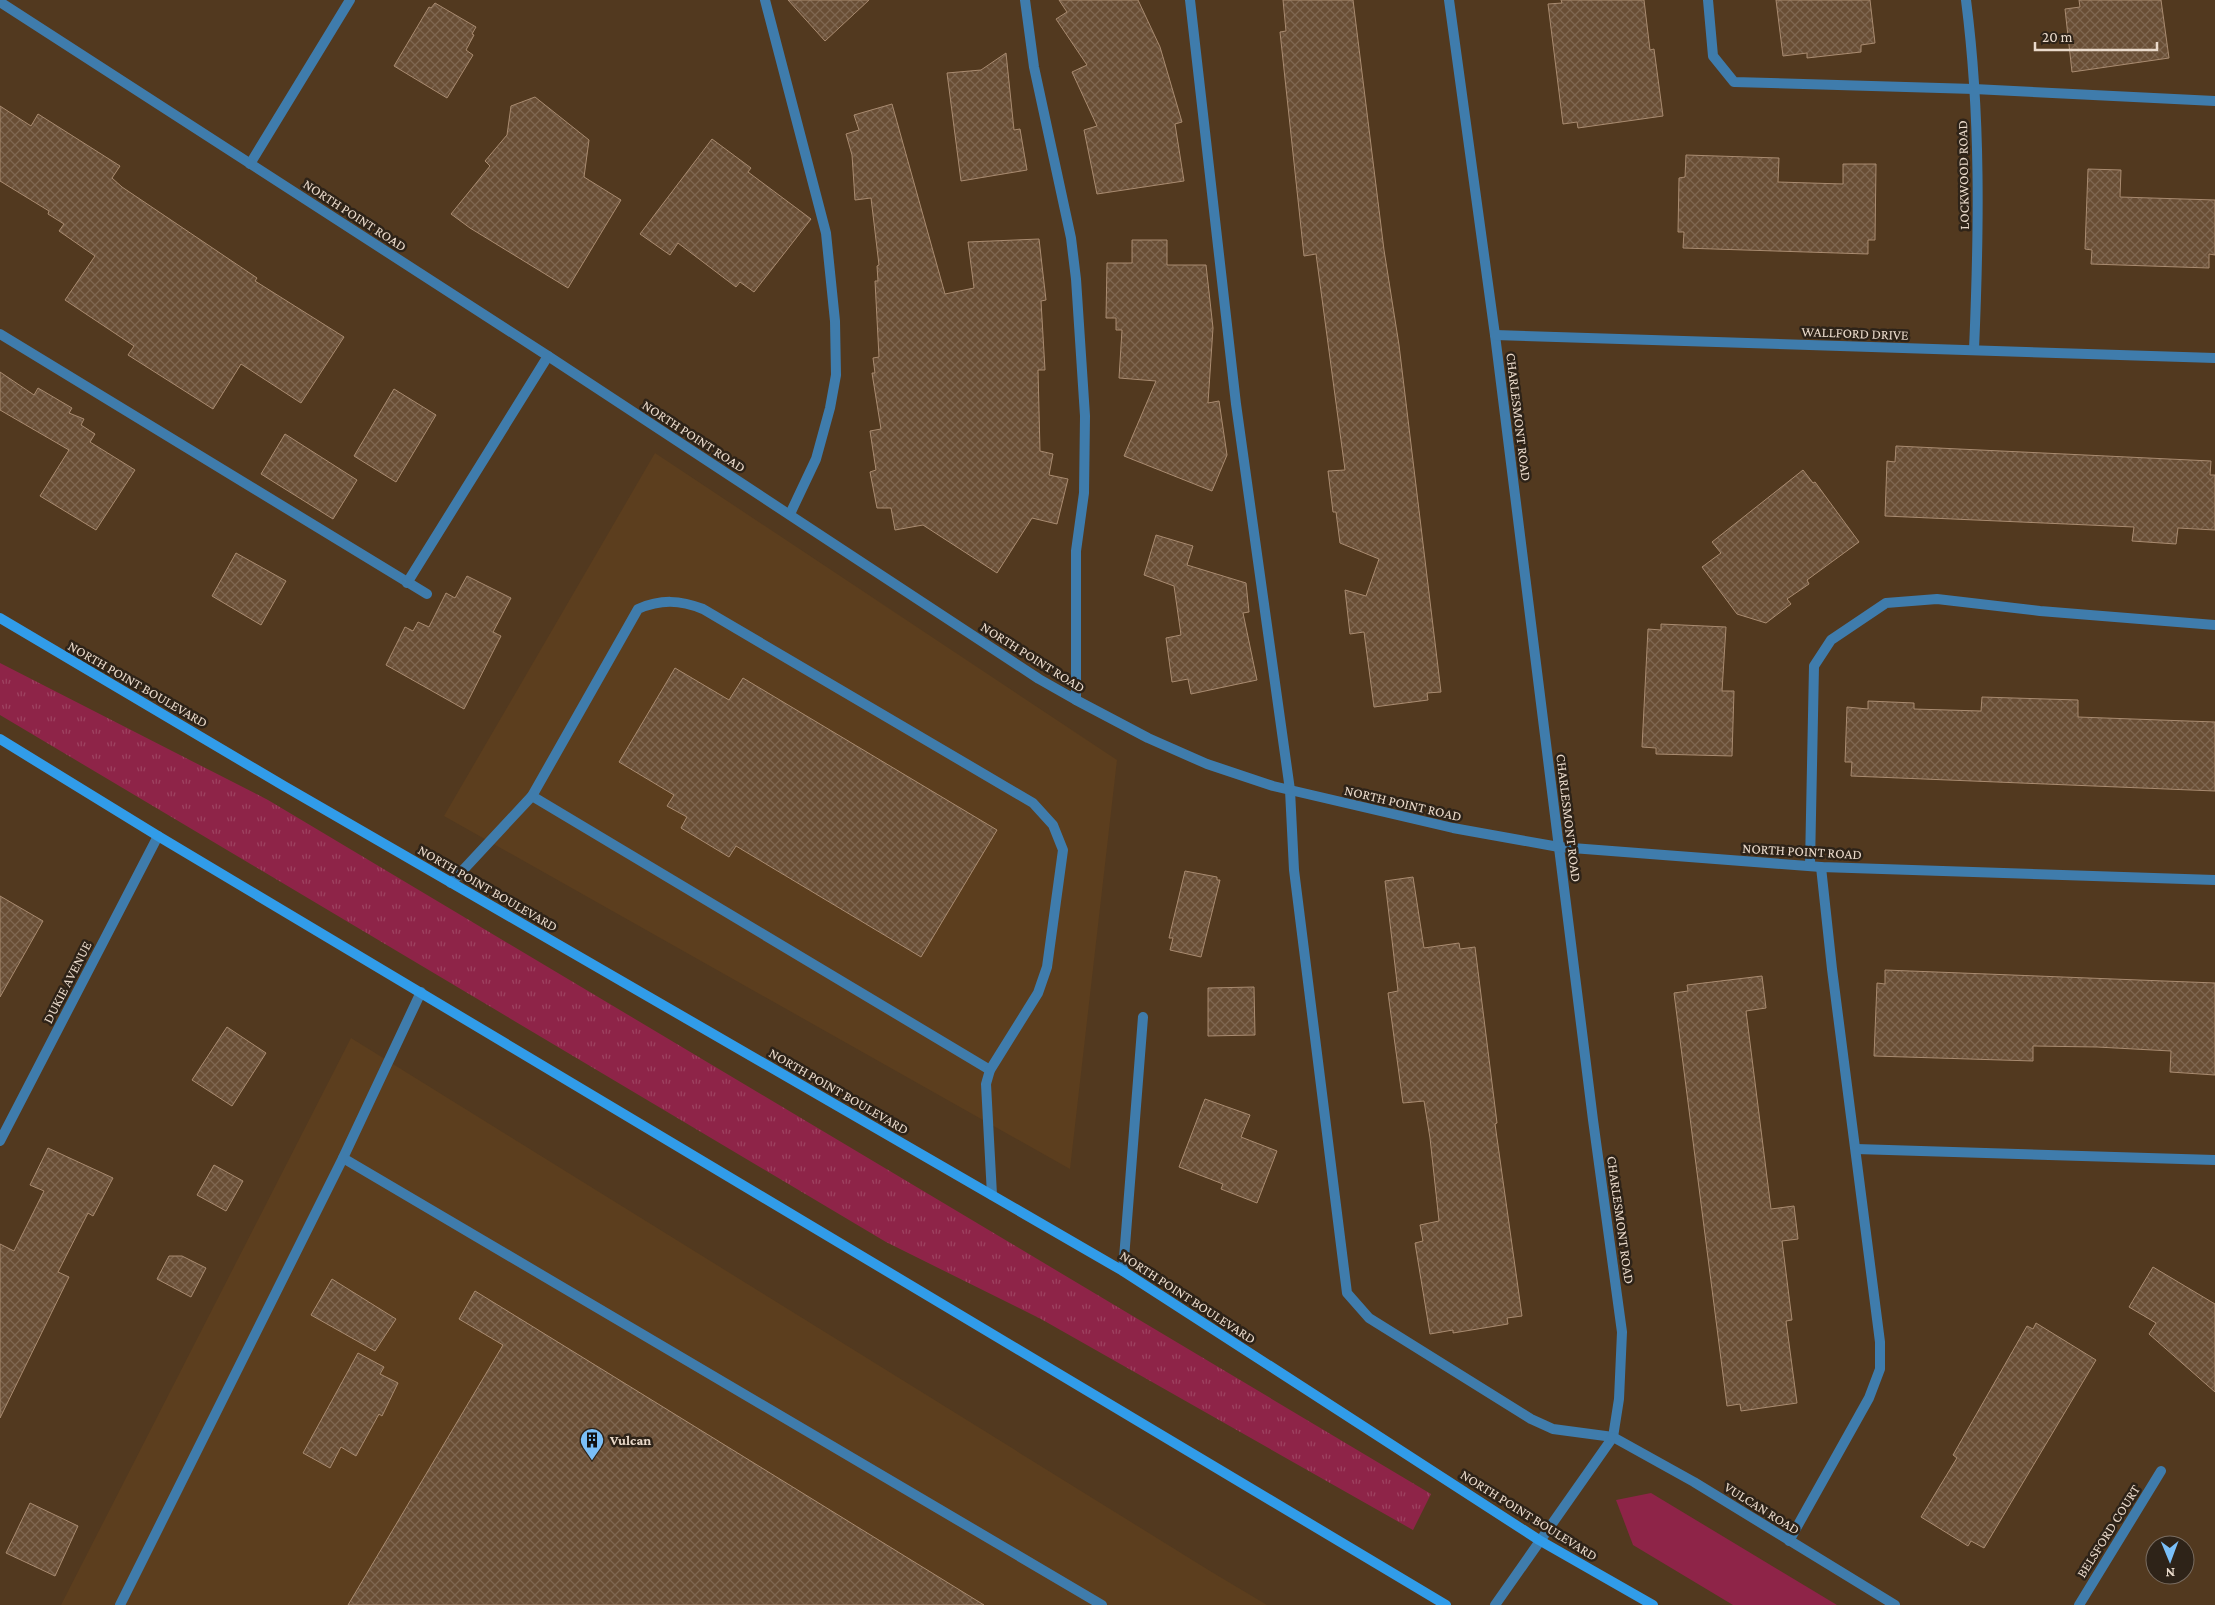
<svg xmlns="http://www.w3.org/2000/svg" width="2215" height="1605" font-family="'Crimson Pro',serif">
<style>
.built{fill:#5c3e1e}
.grass{fill:url(#grass-tufts)}
.garden{fill:#8e2448}
.building{fill:url(#building-cross-hatch);stroke:#a98b70}
.lines{fill:none;stroke-linecap:round;stroke-linejoin:round}
.service{stroke:#3f7cac;stroke-width:10}
.minor{stroke:#3f7cac;stroke-width:10}
.tertiary{stroke:#3f7cac;stroke-width:10}
.secondary{stroke:#319ce9;stroke-width:10}
.labels{text-anchor:middle;stroke-width:5;stroke-linejoin:round;paint-order:stroke}
.street-label{font-size:14px;fill:#eadacb;stroke:#2e2318}
.poi-label{font-size:14px;font-weight:bold;fill:#eadacb;stroke:#2e2318;text-anchor:start}
</style>
<defs>
<pattern id="grass-tufts" width="24" height="20" patternUnits="userSpaceOnUse" patternTransform="scale(1.25)"><rect width="24" height="20" fill="#8e2448"/><path d="M3 7l-1-3M5 7V3M7 7l1-3M15 17l-1-3M17 17v-4M19 17l1-3" fill="none" stroke="#9e4361"/></pattern>
<pattern id="building-cross-hatch" width="8" height="8" patternUnits="userSpaceOnUse" patternTransform="scale(1.25)"><rect width="8" height="8" fill="#694e35"/><path d="M0 0l8 8M0 8l8-8" fill="none" stroke="#7f6751"/></pattern>
</defs>
<rect width="100%" height="100%" fill="#52391f"/>
<!-- built -->
<g class="built">
<path d="M655,453l462,307 -47,409 -626,-353z"/>
<path d="M351,1038l859,533 57,34h-1206z"/>
</g>
<!-- grass -->
<path class="grass" d="M0,663l268,137 1163,694 -18,36 -372,-211 -155,-77 -886,-527z"/>
<!-- garden -->
<path class="garden" d="M1651,1493l186,112h-104l-100,-60 -17,-45z"/>
<!-- building -->
<g class="building">
<path d="M788,0h81l-44,41z"/>
<path d="M1059,0h79l22,47 22,75 -7,2 9,57 -87,13 -13,-64 13,-4 -25,-54 15,-7 -31,-46 11,-7z"/>
<path d="M1283,0h70l31,250 15,95 42,347 -14,1 1,7 -54,7 -10,-75 -14,2 -5,-44 21,6 13,-37 -39,-16 -4,-31h-3l-5,-41 17,-1 -29,-216 -12,2 -24,-224 6,-1z"/>
<path d="M1561,0h83l6,50 4,-1 9,67 -85,12 -1,-6 -14,2 -15,-120 14,-1z"/>
<path d="M1776,0h94l5,43 -14,2v7l-54,6v-5l-24,3z"/>
<path d="M2079,0h82l8,58 -97,14 -7,-63 15,-2z"/>
<path d="M435,3l41,24 -4,7 2,1 -8,15 7,5 -26,43 -53,-32 35,-59 2,1z"/>
<path d="M1006,53l8,77 6,-1 7,41 -66,11 -14,-108 34,-3z"/>
<path d="M535,97l54,43 -5,37 37,23 -53,88 -98,-60 -19,-14 39,-48 -5,-5 22,-26 4,-29z"/>
<path d="M892,104l53,190 29,-6 -6,-46 71,-3 7,61 -5,1 4,69h-7l2,81 13,3 -4,21 19,4 -11,45 -25,-6 -35,55 -74,-48 -28,5 -4,-22h-14l-7,-36 6,-2 -6,-39 11,-2 -9,-56h3l-2,-15 6,-1 -4,-76h3l-1,-15 2,-1 -8,-67 -16,2 -3,-45 -6,-21 13,-4 -5,-15z"/>
<path d="M0,106l31,20 7,-12 82,52 -8,12 10,9 135,91 -2,3 89,56 -43,66 -60,-39 -28,45 -85,-54 6,-9 -69,-46 30,-44 -36,-25 5,-7 -16,-10 1,-3 -49,-30z"/>
<path d="M712,139l39,29 -3,4 63,47 -57,73 -14,-10 -4,5 -58,-44 -8,12 -30,-21z"/>
<path d="M1686,155l93,3 -1,24 65,2v-20h33l-1,76h-7v14l-185,-6 1,-16h-6l1,-54 6,-1z"/>
<path d="M2088,169l33,1 -1,27 95,3v55l-6,-1v14l-118,-4 1,-14 -7,-1z"/>
<path d="M1132,240h35v25h39l7,63 -5,75 11,-2 8,54 -15,36 -88,-35 32,-75 -37,-3 3,-48h-6v-12h-10l1,-55h25z"/>
<path d="M0,372l34,23 4,-7 34,20 -3,5 15,6 -3,6 14,9 -5,8 45,28 -39,60 -56,-34 29,-46 -69,-40z"/>
<path d="M394,389l42,26 -40,67 -42,-26z"/>
<path d="M285,434l72,46 -24,39 -72,-45z"/>
<path d="M1896,446l315,15 -1,14h5v55l-37,-2 -2,16 -44,-3 2,-14 -249,-11 2,-55 8,1z"/>
<path d="M1803,470l10,13 2,-1 44,60 -52,38 2,4 -22,15 4,5 -25,19 -29,-9 -35,-47 19,-14 -9,-11z"/>
<path d="M1156,535l37,11 -6,19 59,18 3,29 -6,1 14,67 -66,14 -3,-15 -16,3 -6,-44 15,-3 -7,-49 -30,-11z"/>
<path d="M236,553l50,28 -25,44 -49,-29z"/>
<path d="M467,576l44,22 -18,34 8,4 -37,73 -78,-44 19,-38 8,4 5,-9 11,5 17,-34 9,5z"/>
<path d="M1661,624l65,3 -4,64h12l-2,65 -76,-2v-6l-14,-1 6,-118 13,1z"/>
<path d="M675,668l54,32 14,-22 254,152 -76,127 -185,-111 -7,11 -48,-29 6,-11 -20,-11 7,-11 -55,-33z"/>
<path d="M1982,697l96,3v17l137,5v69l-364,-15 1,-14h-7l2,-55 21,2v-8l46,2v6l67,2z"/>
<path d="M1185,871l32,6v3h3l-19,77 -31,-7 3,-12h-4z"/>
<path d="M1413,877l11,71 35,-5 1,6 15,-2 22,176 -2,1 27,192 -15,2 1,6 -55,9v-3l-23,4 -15,-91 8,-2 -3,-16 19,-4 -9,-83 -6,-37 -21,2 -15,-110 10,-2 -13,-110z"/>
<path d="M0,896l43,25 -43,76z"/>
<path d="M1885,970l330,13v92l-45,-3 1,-21 -74,-4 -64,-1v15l-159,-5 3,-73 8,1z"/>
<path d="M1762,976l4,32 -20,3 25,198 23,-3 4,33 -16,2 10,79 -6,1 11,82 -56,8 -1,-7 -13,2 -53,-413 14,-2 -1,-6z"/>
<path d="M1254,987l1,48 -47,1v-48z"/>
<path d="M227,1027l39,26 -34,53 -40,-26z"/>
<path d="M1205,1099l45,16 -9,22 36,14 -20,52 -36,-14 2,-5 -44,-17z"/>
<path d="M48,1148l65,30 -20,38 -5,-3 -30,59 11,5 -69,141v-174l14,7 30,-60 -14,-6z"/>
<path d="M214,1165l29,16 -17,30 -29,-16z"/>
<path d="M169,1256h13l24,12 -15,29 -34,-18z"/>
<path d="M2153,1267l62,37v88l-66,-58 7,-11 -27,-16z"/>
<path d="M332,1279l64,40 -21,32 -64,-36z"/>
<path d="M475,1291l509,314h-636l155,-260 -44,-26z"/>
<path d="M2036,1323l60,37 -112,188 -13,-7 -3,5 -47,-29 36,-59 -4,-3 74,-129 6,3z"/>
<path d="M358,1353l26,14 -4,7 18,9 -16,33 -3,-2 -23,42 -15,-9 -11,21 -27,-15z"/>
<path d="M30,1503l48,23 -23,50 -49,-23z"/>
</g>
<g class="lines">
<!-- service -->
<g class="service">
<path d="M765,0l61,233 9,88 1,54 -6,33 -14,51 -26,55"/>
<path d="M1025,0l9,67 37,171 5,41 9,137 -1,77 -8,58v149"/>
<path d="M1190,0l46,404 54,386 4,80 53,423 22,25 162,101 22,10 60,8"/>
<path d="M1708,0l5,56 21,26 240,7 241,12"/>
<path d="M250,164l100,-164"/>
<path d="M0,334l427,260"/>
<path d="M407,583l141,-227"/>
<path d="M532,796l458,274"/>
<path d="M1810,865l4,-199 17,-26 55,-37 51,-4 103,12 175,14"/>
<path d="M451,883l81,-87 106,-187c23,-10 42,-9 65,0l330,194 20,22 10,25 -16,117 -9,26 -48,77 -4,14 6,111"/>
<path d="M1856,1149l359,11"/>
<path d="M343,1158l759,447"/>
<path d="M1123,1271l20,-254"/>
<path d="M1789,1541l80,-143 11,-29v-27l-48,-373 -11,-102"/>
<path d="M120,1605l223,-447 78,-166"/>
</g>
<!-- minor -->
<g class="minor">
<path d="M1449,0l46,335 98,785 29,212 -3,67 -6,38 -118,168"/>
<path d="M1966,0c15,116 13,233 8,350"/>
<path d="M1495,335l720,23"/>
<path d="M0,1141l158,-305"/>
<path d="M1613,1437l81,45 201,123"/>
<path d="M2079,1605l82,-134"/>
</g>
<!-- tertiary -->
<path class="tertiary" d="M0,2l548,354 491,323 37,21 72,38 59,26 66,22 180,42 106,19 262,20 394,13"/>
<!-- secondary -->
<g class="secondary">
<path d="M0,618l284,168 839,485 416,269 114,65"/>
<path d="M0,739l158,97 1288,769"/>
</g>
</g>
<!-- icons -->
<defs>
<g id="building-pin" transform="scale(1.25)"><path d="M0 17L-7.5 6A9.5 9.5 0 1 1 7.5 6Z" fill="#7abff8" stroke="#2e2318"/><path d="M-4-6H4V6H1V3H-1V6H-4ZM-2.5-4.3h1.7v1.8h-1.7ZM.8-4.3h1.7v1.8H.8ZM-2.5-1h1.7V.8h-1.7ZM.8-1h1.7V.8H.8Z" fill="#111"/></g>
</defs>
<g fill-rule="evenodd">
<use href="#building-pin" x="592" y="1440"/>
</g>
<g class="labels">
<!-- street labels -->
<g class="street-label">
<text transform="translate(1963 175) rotate(-91)" y="5">LOCKWOOD ROAD</text>
<text transform="translate(355 215) rotate(33)" y="5">NORTH POINT ROAD</text>
<text transform="translate(1855 333) rotate(2)" y="5">WALLFORD DRIVE</text>
<text transform="translate(1519 417) rotate(83)" y="5">CHARLESMONT ROAD</text>
<text transform="translate(694 436) rotate(33)" y="5">NORTH POINT ROAD</text>
<text transform="translate(1033 657) rotate(32)" y="5">NORTH POINT ROAD</text>
<text transform="translate(138 684) rotate(30)" y="5">NORTH POINT BOULEVARD</text>
<text transform="translate(1403 803) rotate(13)" y="5">NORTH POINT ROAD</text>
<text transform="translate(1569 818) rotate(83)" y="5">CHARLESMONT ROAD</text>
<text transform="translate(1802 851) rotate(3)" y="5">NORTH POINT ROAD</text>
<text transform="translate(488 888) rotate(30)" y="5">NORTH POINT BOULEVARD</text>
<text transform="translate(67 982) rotate(-63)" y="5">DUKIE AVENUE</text>
<text transform="translate(839 1091) rotate(30)" y="5">NORTH POINT BOULEVARD</text>
<text transform="translate(1621 1220) rotate(82)" y="5">CHARLESMONT ROAD</text>
<text transform="translate(1188 1297) rotate(33)" y="5">NORTH POINT BOULEVARD</text>
<text transform="translate(1762 1508) rotate(32)" y="5">VULCAN ROAD</text>
<text transform="translate(1529 1515) rotate(32)" y="5">NORTH POINT BOULEVARD</text>
<text transform="translate(2108 1531) rotate(-58)" y="5">BELSFORD COURT</text>
</g>
<!-- poi labels -->
<g class="poi-label">
<text x="610" y="1445">Vulcan</text>
</g>
</g>
<!-- north arrow -->
<g transform="translate(2170 1560) rotate(179)"><circle r="24" fill="#2e2318" stroke="#796c60"/>
<path d="M0-4L9 19L0 12L-9 19Z" fill="#7abff8"/>
<text y="-8" font-size="14" font-weight="bold" text-anchor="middle" fill="#eadacb">N</text>
</g>
<!-- scale -->
<path d="M2035 42v8h122v-8" fill="none" stroke="#eadacb" stroke-width="2.5"/>
<text x="2042" y="42" font-size="15" fill="#eadacb" stroke="#2e2318" stroke-width="4" paint-order="stroke">20 m</text>
</svg>
